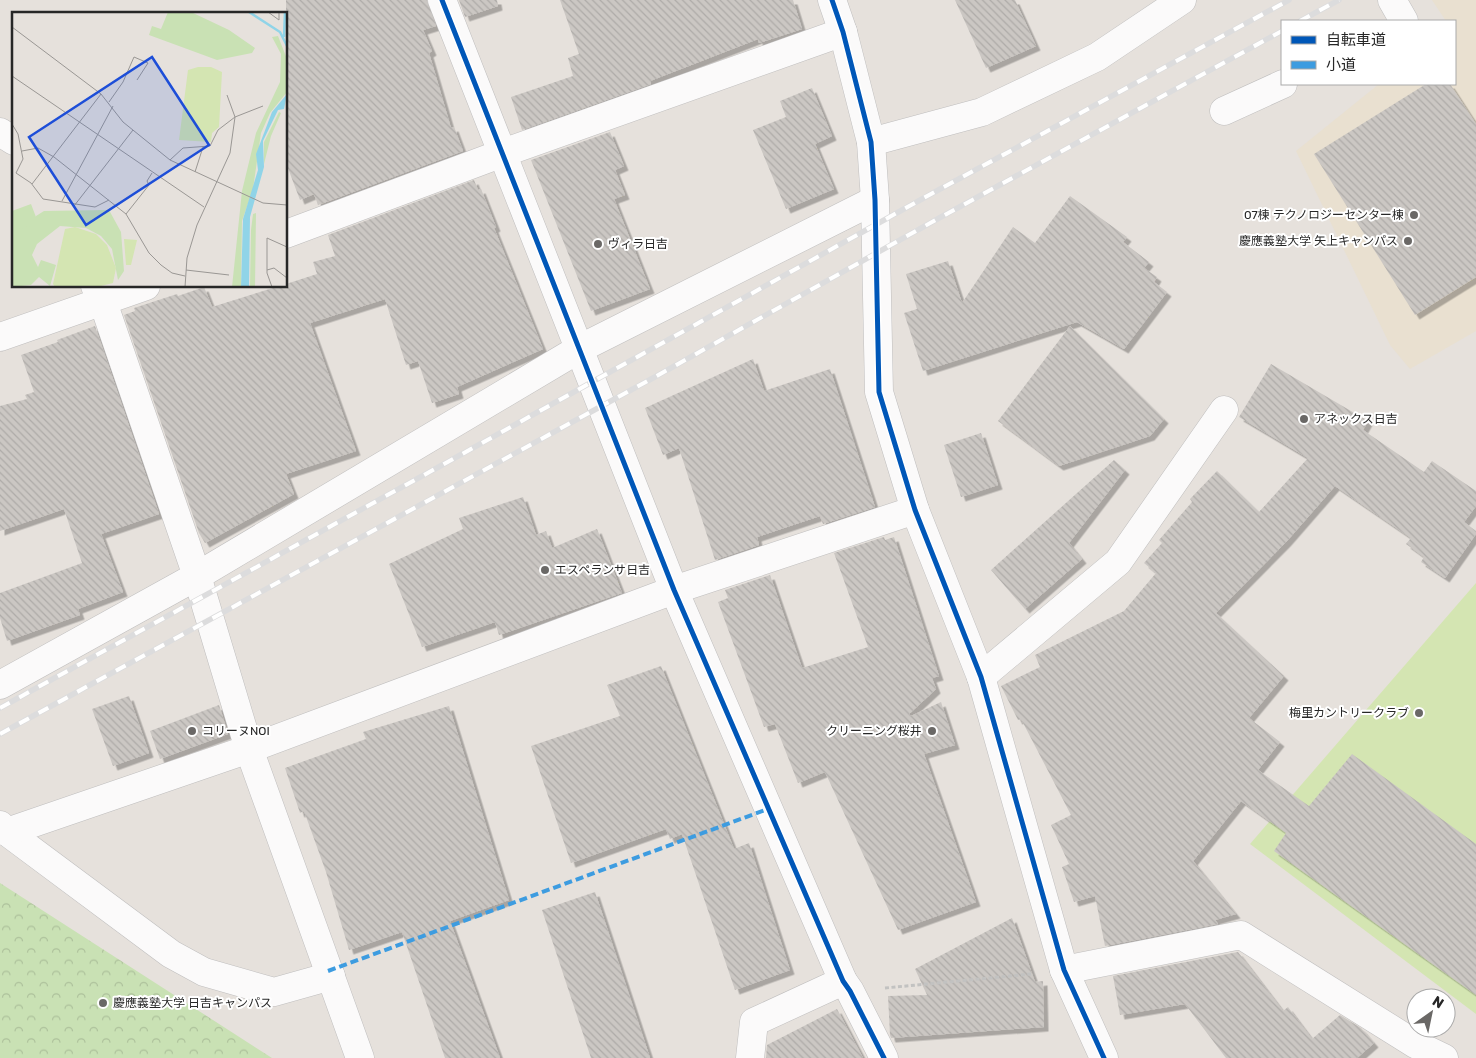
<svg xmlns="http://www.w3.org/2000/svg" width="1476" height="1058" font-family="Rubik,'Noto Sans JP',sans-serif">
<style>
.education{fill:#e9e0d0}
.forest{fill:url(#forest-crowns)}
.pitch{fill:#d4e5b2}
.building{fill:url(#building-back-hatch);filter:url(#shadow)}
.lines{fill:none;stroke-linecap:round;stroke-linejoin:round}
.minor-casing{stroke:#bfbebe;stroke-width:29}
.path{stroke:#c2c2c1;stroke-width:3;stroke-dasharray:4 2.5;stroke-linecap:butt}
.minor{stroke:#fbfafa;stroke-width:28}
.rail-casing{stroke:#dcdcdd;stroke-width:5.5}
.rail{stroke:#fff;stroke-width:4;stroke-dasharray:11;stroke-linecap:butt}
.quiet{stroke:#3d9ce0;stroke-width:4;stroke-dasharray:8 4;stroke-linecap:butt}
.cycleway-casing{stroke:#fff;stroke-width:8}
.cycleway{stroke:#0057b8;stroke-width:5}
.poi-dot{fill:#6a6866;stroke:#fff;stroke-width:2}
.labels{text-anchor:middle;stroke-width:4;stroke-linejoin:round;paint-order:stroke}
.poi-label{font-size:12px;fill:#272727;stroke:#fff;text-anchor:start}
.inset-river{fill:none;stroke:#90d4e8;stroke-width:2.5}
.inset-road{fill:none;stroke:#9a9794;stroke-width:1}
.view{fill:#1d4ed8;fill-opacity:0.15;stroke:#1d4ed8;stroke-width:2.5}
.inset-edge{fill:none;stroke:#272727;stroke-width:2.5}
</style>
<defs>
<pattern id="forest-crowns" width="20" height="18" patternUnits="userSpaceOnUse" patternTransform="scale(1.25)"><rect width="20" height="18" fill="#c9e1b4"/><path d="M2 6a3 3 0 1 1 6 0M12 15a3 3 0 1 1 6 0" fill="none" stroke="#adc19b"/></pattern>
<pattern id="building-back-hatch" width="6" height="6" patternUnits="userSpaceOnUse" patternTransform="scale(1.25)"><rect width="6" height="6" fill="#cbc7c3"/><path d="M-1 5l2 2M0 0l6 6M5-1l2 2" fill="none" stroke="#aeaba8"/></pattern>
<filter id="shadow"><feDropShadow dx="4.5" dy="4.5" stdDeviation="0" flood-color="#0004"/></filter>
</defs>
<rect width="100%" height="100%" fill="#e6e1dc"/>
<!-- education -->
<path class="education" d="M1432,0h44v331l-66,38 -20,-24 -94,-194 83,-67h76v-63h-9z"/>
<!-- forest -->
<path class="forest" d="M0,883l272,175h-272z"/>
<!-- pitch -->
<path class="pitch" d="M1476,583v431l-226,-170z"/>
<!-- building -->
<g class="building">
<path d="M286,0h141l9,26 -13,4 9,21 -3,2 22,75 3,-1 9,24 -145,54 -4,-11 -14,6 -14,-37z"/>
<path d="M459,0h38l1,6 -33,11z"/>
<path d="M560,0h233l9,29 -43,14 -1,-4 -108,42 1,3 -129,46 -11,-33 62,-21 -5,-18 11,-4z"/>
<path d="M955,0h60l21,46 -50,22z"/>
<path d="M1426,84h24l26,40v153l-61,38 -101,-161z"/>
<path d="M812,88l20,48 -17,8 19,45 -48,20 -33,-79 33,-13 -6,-16z"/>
<path d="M610,132l14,34 -9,4 10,25 -11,4 36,90 -59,22 -60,-151z"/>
<path d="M474,180l4,10 3,-1 15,38 -2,1 49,121 -86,38 2,7 -27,9 -14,-42 -12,4 -21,-66 -75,24 46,128 -70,23 8,20 -89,49 -6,-10 -75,-218 11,-4 -1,-3 43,-14 1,2 26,-9 8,20 67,-21h7v-2l31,-10 -4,-12 22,-6 -7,-21z"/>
<path d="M1070,196l57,41 -4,5 26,20 -5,6 13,9 -3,5 13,10 -43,57 -47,-27 -154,49 -19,-58 13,-4 -11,-35 42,-13 14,42 51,-76 22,16z"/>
<path d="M95,326l64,188 -58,20 22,58 -45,17 2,6 -73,26 -7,-23v-25l82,-30 -18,-54 -64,22v-125l27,-7 -2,-4 9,-3 -13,-37 37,-13 -1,-2z"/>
<path d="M1070,326l94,93 -14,17 -91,30 -61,-45z"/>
<path d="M753,359l11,32 66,-22 45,138 -52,17 -3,-8 -63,21 2,8 -44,15 -36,-112 -16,7 -18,-47z"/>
<path d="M1271,364l97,57 -5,9 61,42 8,-11 44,30v15l-12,16 12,9v3l-31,44 -24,-16 3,-5 -18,-13 5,-6 -76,-52 -48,55 -71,72 68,63 -35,42 31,24 -22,28 51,36 43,-52 124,90v151l-202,-144 12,-18 -45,-32 -48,60 43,53 -21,6 3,4 -113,22 -10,-50 -21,6 -12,-35 7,-3 -18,-39 20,-10 -50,-96 -3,1 -17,-34 39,-19 -5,-12 89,-44 32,-38 -12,-10 18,-20 -3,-3 33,-38 -2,-3 27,-28 42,41 49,-54 -69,-41z"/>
<path d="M981,433l17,52 -37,12 -17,-52z"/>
<path d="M1114,460l11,10 -56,73 13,16 -57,50 -34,-39z"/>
<path d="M523,497l13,38 10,-4 6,17 45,-19 25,64 -123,42 -4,-13 -73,25 -33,-83 74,-35 -4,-11z"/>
<path d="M884,537l1,3 9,-3 45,139 -7,2 4,11 -27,25 2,2 30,-14 14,43 -31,9 52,148 -78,28 -73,-158 -27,11 -23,-59 -11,3 -46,-125 10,-4 -3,-8 45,-15 32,93 66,-21 -34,-94z"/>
<path d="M661,666l73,183 15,-6 41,127 -55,20 -53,-156 -12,5 -4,-10 -95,34 -40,-117 89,-30 -13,-31z"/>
<path d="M129,696l20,57 -36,13 -21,-57z"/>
<path d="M219,705l9,29 -68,25 -10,-28z"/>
<path d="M449,706l60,194 -59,21 50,137h-55l-43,-126 -53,18 -23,-78 -22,-61 -4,2 -15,-45 81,-29 -3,-7z"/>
<path d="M595,892l55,166h-59l-49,-148z"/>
<path d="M1012,918l23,64 8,-1 1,46 -153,11 -1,-3 -2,-39 39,-1 -12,-26z"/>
<path d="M1238,952l45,59 5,-4 24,32 28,-24 21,13 13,15 -17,15h-131l-41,-54 -65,11 -7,-39z"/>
<path d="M837,1009l26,49h-97l1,-13z"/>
</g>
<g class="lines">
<!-- minor casing -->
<g class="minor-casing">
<g id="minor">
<path d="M442,0l232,590 169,391 7,10 34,67"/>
<path d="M832,0l11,32 28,110 4,58 4,192 36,118 66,167 83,293 40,88"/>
<path d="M1392,0l12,21"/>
<path d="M1224,111l59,-27"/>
<path d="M0,132l14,9"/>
<path d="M871,142l111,-30 115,-55 85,-57"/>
<path d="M286,234l217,-81 340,-121"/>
<path d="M95,286l8,16 94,274 52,173 111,309"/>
<path d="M0,337l146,-51"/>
<path d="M981,677l137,-115 106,-152"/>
<path d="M0,685l197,-109 382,-227 296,-149"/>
<path d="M0,825l7,7 164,122 33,18 70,20 57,-16"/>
<path d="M7,832l242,-83 425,-159 241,-80"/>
<path d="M1064,970l177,-35 174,109 29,14"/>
<path d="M750,1058l4,-36 89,-41"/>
</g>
</g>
<!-- path -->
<path class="path" d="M885,988l146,-14"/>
<!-- minor -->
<use href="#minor" class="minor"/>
<!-- rail casing -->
<g class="rail-casing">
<g id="rail">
<path d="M1300,21l39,-21"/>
<path d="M0,708l444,-244 487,-270 358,-194"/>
<path d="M0,734l653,-356 288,-161 341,-186"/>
</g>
</g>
<!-- rail -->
<use href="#rail" class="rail"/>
<!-- quiet -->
<path class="quiet" d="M328,971l440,-162"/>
<!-- cycleway casing -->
<g class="cycleway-casing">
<g id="cycleway">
<path d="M442,0l232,590 169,391 7,10 34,67"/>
<path d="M832,0l11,32 28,110 4,58 4,192 36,118 66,167 83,293 40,88"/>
</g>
</g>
<!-- cycleway -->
<use href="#cycleway" class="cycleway"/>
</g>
<!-- markers -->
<g class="poi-dot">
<circle cx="1414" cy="215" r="5"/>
<circle cx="1408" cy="241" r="5"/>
<circle cx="598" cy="244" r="5"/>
<circle cx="1304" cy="419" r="5"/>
<circle cx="545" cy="570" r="5"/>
<circle cx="1419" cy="713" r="5"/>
<circle cx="192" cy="731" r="5"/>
<circle cx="932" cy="731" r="5"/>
<circle cx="103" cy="1003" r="5"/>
</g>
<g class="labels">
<!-- poi labels -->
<g class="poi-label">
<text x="1404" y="219" text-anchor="end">07棟 テクノロジーセンター棟</text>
<text x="1398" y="245" text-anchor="end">慶應義塾大学 矢上キャンパス</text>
<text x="608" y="248">ヴィラ日吉</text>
<text x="1314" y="423">アネックス日吉</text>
<text x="555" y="574">エスペランサ日吉</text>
<text x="1409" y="717" text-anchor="end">梅里カントリークラブ</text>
<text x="202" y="735">コリーヌNOI</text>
<text x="922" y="735" text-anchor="end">クリーニング桜井</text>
<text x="113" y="1007">慶應義塾大学 日吉キャンパス</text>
</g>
</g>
<!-- overview -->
<g transform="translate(12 12)">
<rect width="275" height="275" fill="#e6e1dc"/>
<path d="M156,0h23l38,18 26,18 -3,5 -35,7 -68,-25 3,-9 9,3zM19,192l8,21 -27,9v-23z" fill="#c9e1b4"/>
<path d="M97,198l12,22 3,39 -6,9 -6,-31 -11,-13 -15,-8 -26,-2 -23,18 -5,11 6,12 3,-7 15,5 -6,21 -11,-9 -8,8 -19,2v-56l21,-6 3,-9 8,-5z" fill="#c9e1b4"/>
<path d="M266,24l9,23v33l-17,21 -9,20 -8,56 -11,32 -1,66h-9l10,-96 14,-58 24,-51 1,-28 -9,-17zM267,100l2,1 -10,23 -7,28v-22zM244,201l-1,74h-5l1,-57 2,-16z" fill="#c9e1b4"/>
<path d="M186,55h13l11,5 -3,55 -7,6 -1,9 -32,-2 9,-70zM63,215l21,7 11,11 9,23 -3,15 -16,4h-42l-2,-3 12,-55zM112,227l13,1 -6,25h-5z" fill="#d4e5b2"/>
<path d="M275,82l-3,15 -6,1 -15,31 1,26 -14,50 -1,70h-8l2,-68 15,-49 -2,-16 16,-42z" fill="#90d4e8"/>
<path class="inset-river" d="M237,0l31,20 7,14M272,25l1,-25"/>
<path class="inset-road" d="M256,0l11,8v-8M0,15l89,67 22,28 47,38 93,43 24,2M0,64l192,131M97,90l14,-20 11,-25 14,6 -11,17M0,112l6,10 5,25 -7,14 15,10 12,16 52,8 14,-7M10,139l16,-3 16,9 72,57 23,39 12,12 11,8 13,3M158,148l13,-12 27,-2 8,-16 17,-13 -8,-22M183,160l8,-25M20,172l69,-90M50,189l51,-95M62,194l59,-76M114,202l23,-29 -2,-4 5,-8M174,258l43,5M255,258l7,-2 13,10M173,275l2,-29 10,-33 33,-72 5,-36 28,-11M260,275l-5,-14v-35l20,9"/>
<path class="view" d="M140,45l57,88 -123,80 -57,-88z"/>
<rect width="275" height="275" class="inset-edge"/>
</g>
<!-- legend -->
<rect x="1281" y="20" width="175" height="65" fill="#ffffff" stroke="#a9a9a9"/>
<rect x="1291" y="36" width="25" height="8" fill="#0057b8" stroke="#a9a9a9"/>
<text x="1326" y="45" font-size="15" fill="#272727">自転車道</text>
<rect x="1291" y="61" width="25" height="8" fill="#3d9ce0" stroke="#a9a9a9"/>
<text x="1326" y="70" font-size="15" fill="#272727">小道</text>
<!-- north arrow -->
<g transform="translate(1431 1013) rotate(33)"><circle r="24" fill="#ffffff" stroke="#a9a9a9"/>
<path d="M0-4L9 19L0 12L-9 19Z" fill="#6a6866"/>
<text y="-8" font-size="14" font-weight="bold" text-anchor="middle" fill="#272727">N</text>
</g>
</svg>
